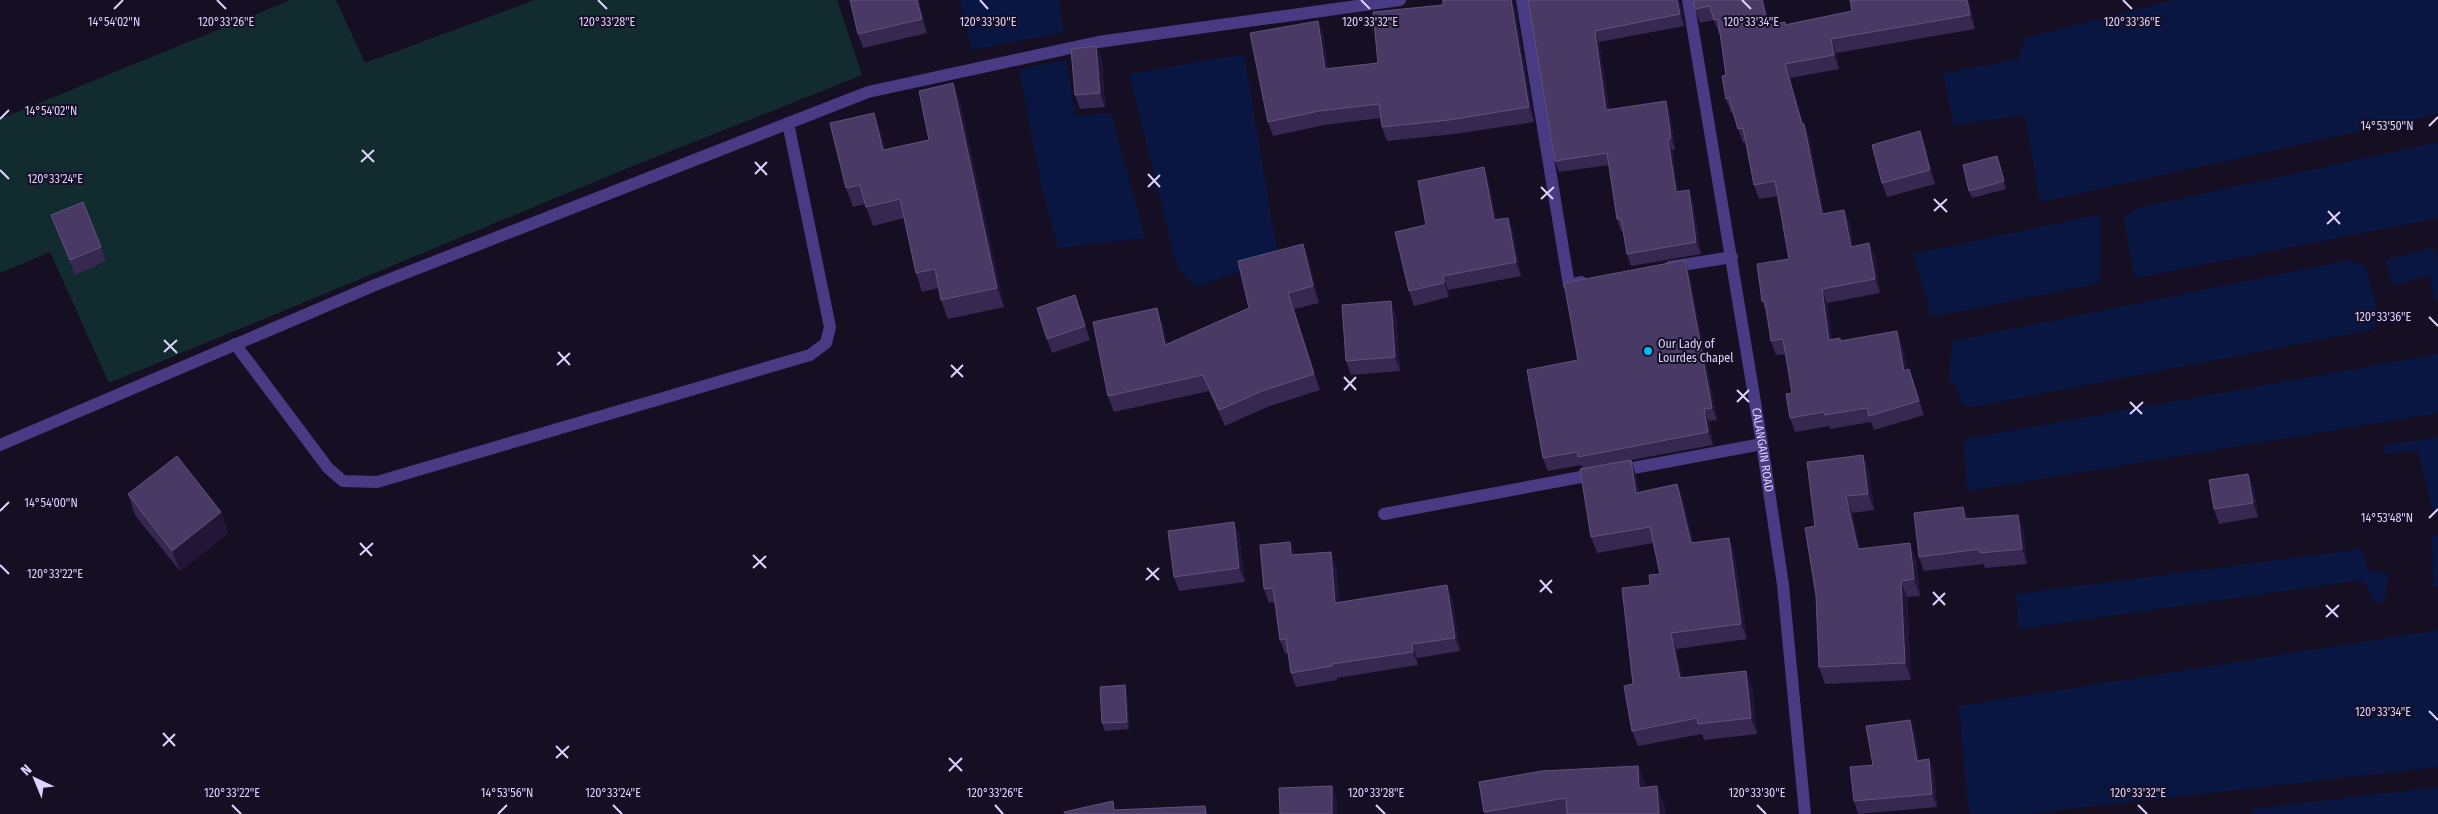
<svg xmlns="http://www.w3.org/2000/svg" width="2438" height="814" font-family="'Fira Sans Condensed',sans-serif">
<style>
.green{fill:#122b2e}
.water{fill:#0a1642}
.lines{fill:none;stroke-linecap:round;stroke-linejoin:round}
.minor{stroke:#483a83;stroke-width:12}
.wall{fill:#372852}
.shaded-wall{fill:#221638}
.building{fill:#493a65;stroke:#60527d}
.ticks{fill:none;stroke:#ded2ff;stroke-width:2}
.poi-dot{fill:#02bbfb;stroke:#160f24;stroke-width:2}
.labels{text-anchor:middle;stroke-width:4;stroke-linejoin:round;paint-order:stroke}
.poi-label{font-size:12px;fill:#ded2ff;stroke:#160f24;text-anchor:start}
.street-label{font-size:12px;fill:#ded2ff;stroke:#160f24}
.ticks-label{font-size:12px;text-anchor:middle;fill:#ded2ff;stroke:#160f24;stroke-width:4;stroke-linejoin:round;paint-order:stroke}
</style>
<rect width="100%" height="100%" fill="#160f24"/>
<!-- green -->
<path class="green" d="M291,0h45l29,63 170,-63h302l25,75 -239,95 -514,213 -59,-131 -50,21v-154z"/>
<!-- water -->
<g class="water">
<path d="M959,0h100l5,32 -92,18z"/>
<path d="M2174,0h264v114l-398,88 -15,-87 -71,10 -11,-52 76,-14 5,-21z"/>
<path d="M1244,54l34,204 -82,29 -19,-20 -48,-193z"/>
<path d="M1067,60l8,56 36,-3 34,125 -87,10 -15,-56 -24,-123z"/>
<path d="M2438,142v76l-303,60 -11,-60 10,-9z"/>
<path d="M2101,214l-1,69 -168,34 -19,-63z"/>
<path d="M2431,248l7,9v43l-3,-1 -7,-24 -35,11 -7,-26z"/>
<path d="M2350,260l15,6 15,55 -9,9 -399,77 -11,-3 -5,-19 -7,-3 3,-41z"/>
<path d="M2438,354v59l-471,78 -3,-52z"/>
<path d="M2438,437v73l-5,1 -15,-61 -34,4 1,-9z"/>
<path d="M2438,535v52l-5,1 -1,-52z"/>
<path d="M2363,549l4,21 21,3 -4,30 -10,-2 -12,-21 -343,49 -3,-35z"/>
<path d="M2438,630v137l-414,47h-55l-10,-108z"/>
<path d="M2438,787v27h-185l-1,-5z"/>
</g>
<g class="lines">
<!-- minor -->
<g class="minor">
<path d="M1522,0l47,285 12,-3"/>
<path id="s1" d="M1688,0l74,444 21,141 22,229"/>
<path d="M1670,267l62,-10"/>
<path d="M235,344l93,124 15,13 34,1 433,-127 16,-12 4,-16 -42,-204"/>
<path d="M0,445l375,-160 493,-193 230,-50 302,-42"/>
<path d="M1617,471l145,-27"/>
<path d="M1384,514l213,-40"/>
</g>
</g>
<!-- wall -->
<g class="wall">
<path d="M919,0l8,33 -64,15 -5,-14z"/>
<path d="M1443,0h69l3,8 19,114 -80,12 -67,7 -5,-14 -1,-9 -57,7 -51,11 -5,-14 50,-101 5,14 5,33 50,-5 65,-58z"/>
<path d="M1528,0h151l2,6 3,20 -85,16 10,67 61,4 5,37h-3l6,42 15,10 8,52 -70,12 -4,-12 -4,-23h-2l-4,-12 -8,-54 -50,7 -4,-11z"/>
<path d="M1693,0l77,24 15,-2 1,2 66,-13 -2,-11h119l6,29 -139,24 3,16 -49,9 13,46 6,14 15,75 26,11 3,22 22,11 5,36 -53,10 5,36 8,-1 1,3 61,4 5,25 2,-1 15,46 -50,15 -3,-8 -41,7 -1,-3 -34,6 -5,-14 2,-25 -6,-39 -10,1 -5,-14 -4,-26 -5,-14 27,-42 -11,-63 -19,3 -5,-14 -8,-43 -3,1 -10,-30h-2l-5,-14v-24l-6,-41h-1l-5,-14 -14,3 -5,-14z"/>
<path d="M1096,46l6,14 3,47 -25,2 -5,-14z"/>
<path d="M960,102l44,205 -56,12 -7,-19 -2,-12 -17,4 -6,-19 -12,-55 -31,8 -8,-22 -12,3 -7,-19 35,-56 4,18 44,-10z"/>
<path d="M1925,145l10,39 -48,13 -5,-14z"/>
<path d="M1997,156l9,33 -34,9 -3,-7z"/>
<path d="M1489,182l7,38 17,12 8,44 -73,14 1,7 -35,9 -5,-15 17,-66z"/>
<path d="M51,215l50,32 5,14 -31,14z"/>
<path d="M1309,261l10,42 -25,6 26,81 -53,17 -42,19 -16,-35 -95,21 -6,-16 55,-72 4,20 82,-36z"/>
<path d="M1689,273l28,147 -8,1 4,24 -82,15 5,16 3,16 38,-8 6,15 10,44 36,-5 5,16 13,85 -71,10 6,29 70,9 5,47 -53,6 -2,-6 -64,12 -6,-15 1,-47 17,-99 10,-11 -7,-31 -56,10 -6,-16 -8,-68 -2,-4 -33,6 -5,-13 35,-98z"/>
<path d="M1075,295l15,45 -38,13 -5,-14z"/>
<path d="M1396,315l4,56 -49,4 -5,-14z"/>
<path d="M1863,455l6,17 5,38 -22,3 8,36 56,11 4,36 -13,1 4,83 -86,4 -6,-17 -3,-72 -1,-69z"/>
<path d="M2254,488l4,29 -39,7 -5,-15z"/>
<path d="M128,494l93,18 7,21 -48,38 -45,-56z"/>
<path d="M1963,507l5,12 50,-4 5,14 4,35 -42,4 -1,-4 -60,7 -5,-14z"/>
<path d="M1234,522l5,14 6,46 -66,9 -5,-14z"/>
<path d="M1290,542l5,13 41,11 3,36 113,-4 8,53 -43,7 1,7 -81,13v2l-41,7 -5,-14 -3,-20 -3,1 -5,-14 -5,-38 -6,1 -5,-14z"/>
<path d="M1125,685l2,8 2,36 -24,2 -3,-8z"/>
<path d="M1910,720l5,12 4,28 10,-1 5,13 3,35 -79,7 -4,-13 19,-36z"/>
<path d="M1638,766l7,19v2l12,-1 7,19 1,9h-180l-1,-2z"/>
</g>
<!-- shaded-wall -->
<g class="shaded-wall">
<path d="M917,0h2l8,33 -5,-14z"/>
<path d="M1511,0h1l3,8 19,114 -5,-15z"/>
<path d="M1677,0h2l2,6 3,20 -4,-12z"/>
<path d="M1762,0h2l9,39 -5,-14z"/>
<path d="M1967,0h2l6,29 -5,-14z"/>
<path d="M1318,21l5,14 7,48 -5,-14z"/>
<path d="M1595,31l4,11 12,80 -5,-12z"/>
<path d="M1831,39l5,14 3,16 -5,-14z"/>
<path d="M1096,46l6,14 3,47 -5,-14z"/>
<path d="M1785,64l5,14 17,60 -5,-14z"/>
<path d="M953,83l7,19 44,205 -7,-19z"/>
<path d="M1666,101l4,12 5,37 -4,-12z"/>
<path d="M874,113l7,19 9,37 -7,-19z"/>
<path d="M1804,124l5,14 18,90 -5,-14z"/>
<path d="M1920,131l5,14 10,39 -5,-14z"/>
<path d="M1668,139l4,11 8,54 -4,-12z"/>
<path d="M1997,156l3,7 6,26 -2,-8z"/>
<path d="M1484,167l5,15 10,53 -5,-15z"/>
<path d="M1689,190l4,12 8,52 -5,-12z"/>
<path d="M1844,210l6,14 6,37 -5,-14z"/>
<path d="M1508,218l5,14 8,44 -5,-14z"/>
<path d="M1869,243l6,14 5,36 -5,-14z"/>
<path d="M1303,244l6,17 10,42 -6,-17z"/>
<path d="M1685,260l4,13 28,147 -5,-12z"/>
<path d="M1443,276l5,14 1,7 -5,-14z"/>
<path d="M1822,289l5,14 7,51 -5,-14z"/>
<path d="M1288,293l6,16 26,81 -6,-16z"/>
<path d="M1391,301l5,14 4,56 -5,-14z"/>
<path d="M1157,308l6,16 8,37 -6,-16z"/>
<path d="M1897,331l5,14 8,40 -6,-14z"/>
<path d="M1909,369l5,14 10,32 -5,-14z"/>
<path d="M1704,409l5,12 4,24 -5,-13z"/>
<path d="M1863,455l6,17 5,38 -6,-16z"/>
<path d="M1631,460l5,16 6,33 -6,-16z"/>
<path d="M2248,474l6,14 4,29 -5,-14z"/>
<path d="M1677,484l6,15 13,60 -5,-16z"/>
<path d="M1846,496l6,17 12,53 -6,-17z"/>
<path d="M1963,507l6,14 -4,-2z"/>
<path d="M221,512l7,21 -48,38 -8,-20z"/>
<path d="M2018,515l5,14 4,35 -5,-15z"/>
<path d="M1234,522l5,14 6,46 -6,-14z"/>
<path d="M1729,538l5,16 13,85 -6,-15z"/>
<path d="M1290,542l5,13h-4z"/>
<path d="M1910,543l6,17 4,36 -6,-17z"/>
<path d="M1331,552l5,14 4,50 -5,-13z"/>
<path d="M1901,581l6,16 4,83 -6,-17z"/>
<path d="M1447,585l5,13 8,53 -5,-13z"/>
<path d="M1671,633l5,16 9,45 -5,-16z"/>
<path d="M1412,644l5,14 1,7 -5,-13z"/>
<path d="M1746,671l6,16 5,47 -6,-16z"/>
<path d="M1125,685l2,8 2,36 -2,-7z"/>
<path d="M1910,720l5,12 6,41 -4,-12z"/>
<path d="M1929,759l5,13 3,35 -5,-13z"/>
<path d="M1638,766l7,19 1,21 -7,-18z"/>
<path d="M1332,786l5,15v13h-5z"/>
<path d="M1657,786l7,19 1,9h-6z"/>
<path d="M1205,806l3,8h-2z"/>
</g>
<!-- building -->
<g class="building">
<path d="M850,0h67l5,19 -64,15z"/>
<path d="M1443,0h68l18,107 -80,13 -67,7 -3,-23 -60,7 -51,11 -18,-89 68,-12 7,48 53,-6 -5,-51 70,-7z"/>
<path d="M1528,0h149l3,14 -85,17 11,79 60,-9 5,37 -3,1 8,53 13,-2 7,52 -69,12 -6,-35h-4l-10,-66 -52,8z"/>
<path d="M1693,0h69l6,25 17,-3v3l67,-14 -2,-11h117l3,15 -139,24 3,16 -49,9 17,60h2l18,90 22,-4 7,37 18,-4 6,36 -53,10 7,51 11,-2v3l57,-10 7,40 5,-2 10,32 -50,15 -2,-8 -42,7 -1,-3 -34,6 -4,-24 6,-1 -9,-54 -12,2 -6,-40h-3l-5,-37 32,-5 -14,-78 -21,4 -11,-57 -5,1 -9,-31 -3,1 -4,-23 4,-1 -8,-56 -4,1 -4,-14 -15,3z"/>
<path d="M1096,46l4,47 -25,2 -4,-46z"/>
<path d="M953,83l44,205 -56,12 -6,-31 -19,4 -16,-74 -34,8 -6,-22 -14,3 -16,-65 44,-10 9,37 46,-10 -10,-49z"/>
<path d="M1920,131l10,39 -48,13 -10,-38z"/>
<path d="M1997,156l7,25 -35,10 -6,-26z"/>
<path d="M1484,167l10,53 14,-2 8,44 -73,14 1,7 -35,8 -14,-59 31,-7 -8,-44z"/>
<path d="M83,202l18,45 -31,13 -19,-45z"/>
<path d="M1303,244l10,42 -25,7 26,81 -52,17 -43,19 -16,-35 -95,21 -15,-74 64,-14 8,37 84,-37 -11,-47z"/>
<path d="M1685,260l27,148 -8,1 4,23 -130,25 -1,-5 -34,6 -16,-88 51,-10 -14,-77z"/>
<path d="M1075,295l10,31 -38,13 -10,-31z"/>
<path d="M1391,301l4,56 -49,4 -4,-56z"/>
<path d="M1863,455l5,39 -22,2 12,53 52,-6 4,36 -13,2 4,82 -86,4 -3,-72 -11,-67 10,-2 -8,-64z"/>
<path d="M177,456l44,56 -49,39 -44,-57z"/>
<path d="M1631,460l5,33 41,-9 14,59 38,-5 12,86 -70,9 9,45 66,-7 5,47 -53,6 -1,-6 -65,13 -8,-45 9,-2 -11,-96 28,-3 -1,-10 11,-1 -10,-47 -59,10 -11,-68z"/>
<path d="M2248,474l5,29 -39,6 -5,-29z"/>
<path d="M1963,507l2,12 53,-4 4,34 -42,4v-4l-61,8 -5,-44z"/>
<path d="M1234,522l5,46 -65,9 -6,-46z"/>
<path d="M1290,542l1,13 40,-3 4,51 112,-18 8,53 -43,6 1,8 -81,12v2l-41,7 -5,-34 -6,1 -7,-52 -9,1 -4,-44z"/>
<path d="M1125,685l2,37 -25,1 -2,-36z"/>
<path d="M1910,720l7,41 12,-2 3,35 -78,7 -4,-34 23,-2 -7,-39z"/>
<path d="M1638,766l1,22 18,-2 2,28h-92l-1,-16 -82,14 -5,-30 63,-11z"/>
<path d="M1332,786v28h-52l-1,-26z"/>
<path d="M1113,801l1,9 91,-4 1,8h-141l-1,-2z"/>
</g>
<!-- ticks -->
<path class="ticks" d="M217,0l9,9M598,0l9,9M980,0l8,9M1361,0l9,9M1742,0l9,9M2123,0l9,9M114,9l9,-9M0,119l9,-9M2429,126l9,-9M362,150l12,12M361,162l13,-12M755,162l12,13M0,170l9,9M755,174l12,-12M1148,174l12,13M1148,187l12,-12M1541,187l12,12M1541,199l13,-12M1934,199l13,13M1934,211l13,-12M2328,211l12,13M2327,224l13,-12M2429,317l9,9M164,340l13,13M164,352l13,-12M558,352l12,13M557,365l13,-12M951,365l12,12M951,377l12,-12M1344,377l12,13M1344,390l12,-13M1737,390l12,12M1737,402l12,-12M2130,402l12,12M2130,414l13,-12M0,511l9,-9M2429,518l9,-9M360,543l12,13M360,555l13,-12M753,555l13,13M0,565l9,9M753,568l13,-12M1147,568l12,12M1146,580l13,-12M1540,580l12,13M1540,592l12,-12M1933,592l12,13M1933,605l12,-12M2326,605l12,12M2326,617l13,-12M2429,711l9,9M163,733l12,13M163,746l12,-12M556,746l12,12M556,758l13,-12M949,758l13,13M949,771l13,-13M232,805l9,9M613,805l9,9M995,805l8,9M1376,805l9,9M1757,805l9,9M2138,805l9,9M498,814l9,-9"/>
<!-- markers -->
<circle class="poi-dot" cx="1648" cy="351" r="5"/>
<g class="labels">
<!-- poi labels -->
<g class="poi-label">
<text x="1658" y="348">Our Lady of<tspan x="1658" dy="14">Lourdes Chapel</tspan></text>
</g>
<!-- street labels -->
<g class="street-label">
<text dy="4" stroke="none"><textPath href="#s1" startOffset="456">CALANGAIN ROAD</textPath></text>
</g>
</g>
<g class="ticks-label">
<text x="114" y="26">14°54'02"N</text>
<text x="2132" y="26">120°33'36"E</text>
<text x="226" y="26">120°33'26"E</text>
<text x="607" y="26">120°33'28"E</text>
<text x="988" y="26">120°33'30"E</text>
<text x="1370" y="26">120°33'32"E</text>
<text x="1751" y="26">120°33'34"E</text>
<text x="51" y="115">14°54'02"N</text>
<text x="2387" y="130">14°53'50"N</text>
<text x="55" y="183">120°33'24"E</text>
<text x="2383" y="321">120°33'36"E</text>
<text x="51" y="507">14°54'00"N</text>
<text x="2387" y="522">14°53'48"N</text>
<text x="55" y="578">120°33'22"E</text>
<text x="2383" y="716">120°33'34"E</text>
<text x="232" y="797">120°33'22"E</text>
<text x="613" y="797">120°33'24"E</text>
<text x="995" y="797">120°33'26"E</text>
<text x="1376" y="797">120°33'28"E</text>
<text x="1757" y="797">120°33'30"E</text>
<text x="2138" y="797">120°33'32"E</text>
<text x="507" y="797">14°53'56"N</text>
</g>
<!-- north arrow -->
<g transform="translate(35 779) rotate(316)" stroke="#160f24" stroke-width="4" paint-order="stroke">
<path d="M0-4L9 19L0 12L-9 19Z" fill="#ded2ff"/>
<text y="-8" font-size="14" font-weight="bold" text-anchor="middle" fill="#ded2ff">N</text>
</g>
</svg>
